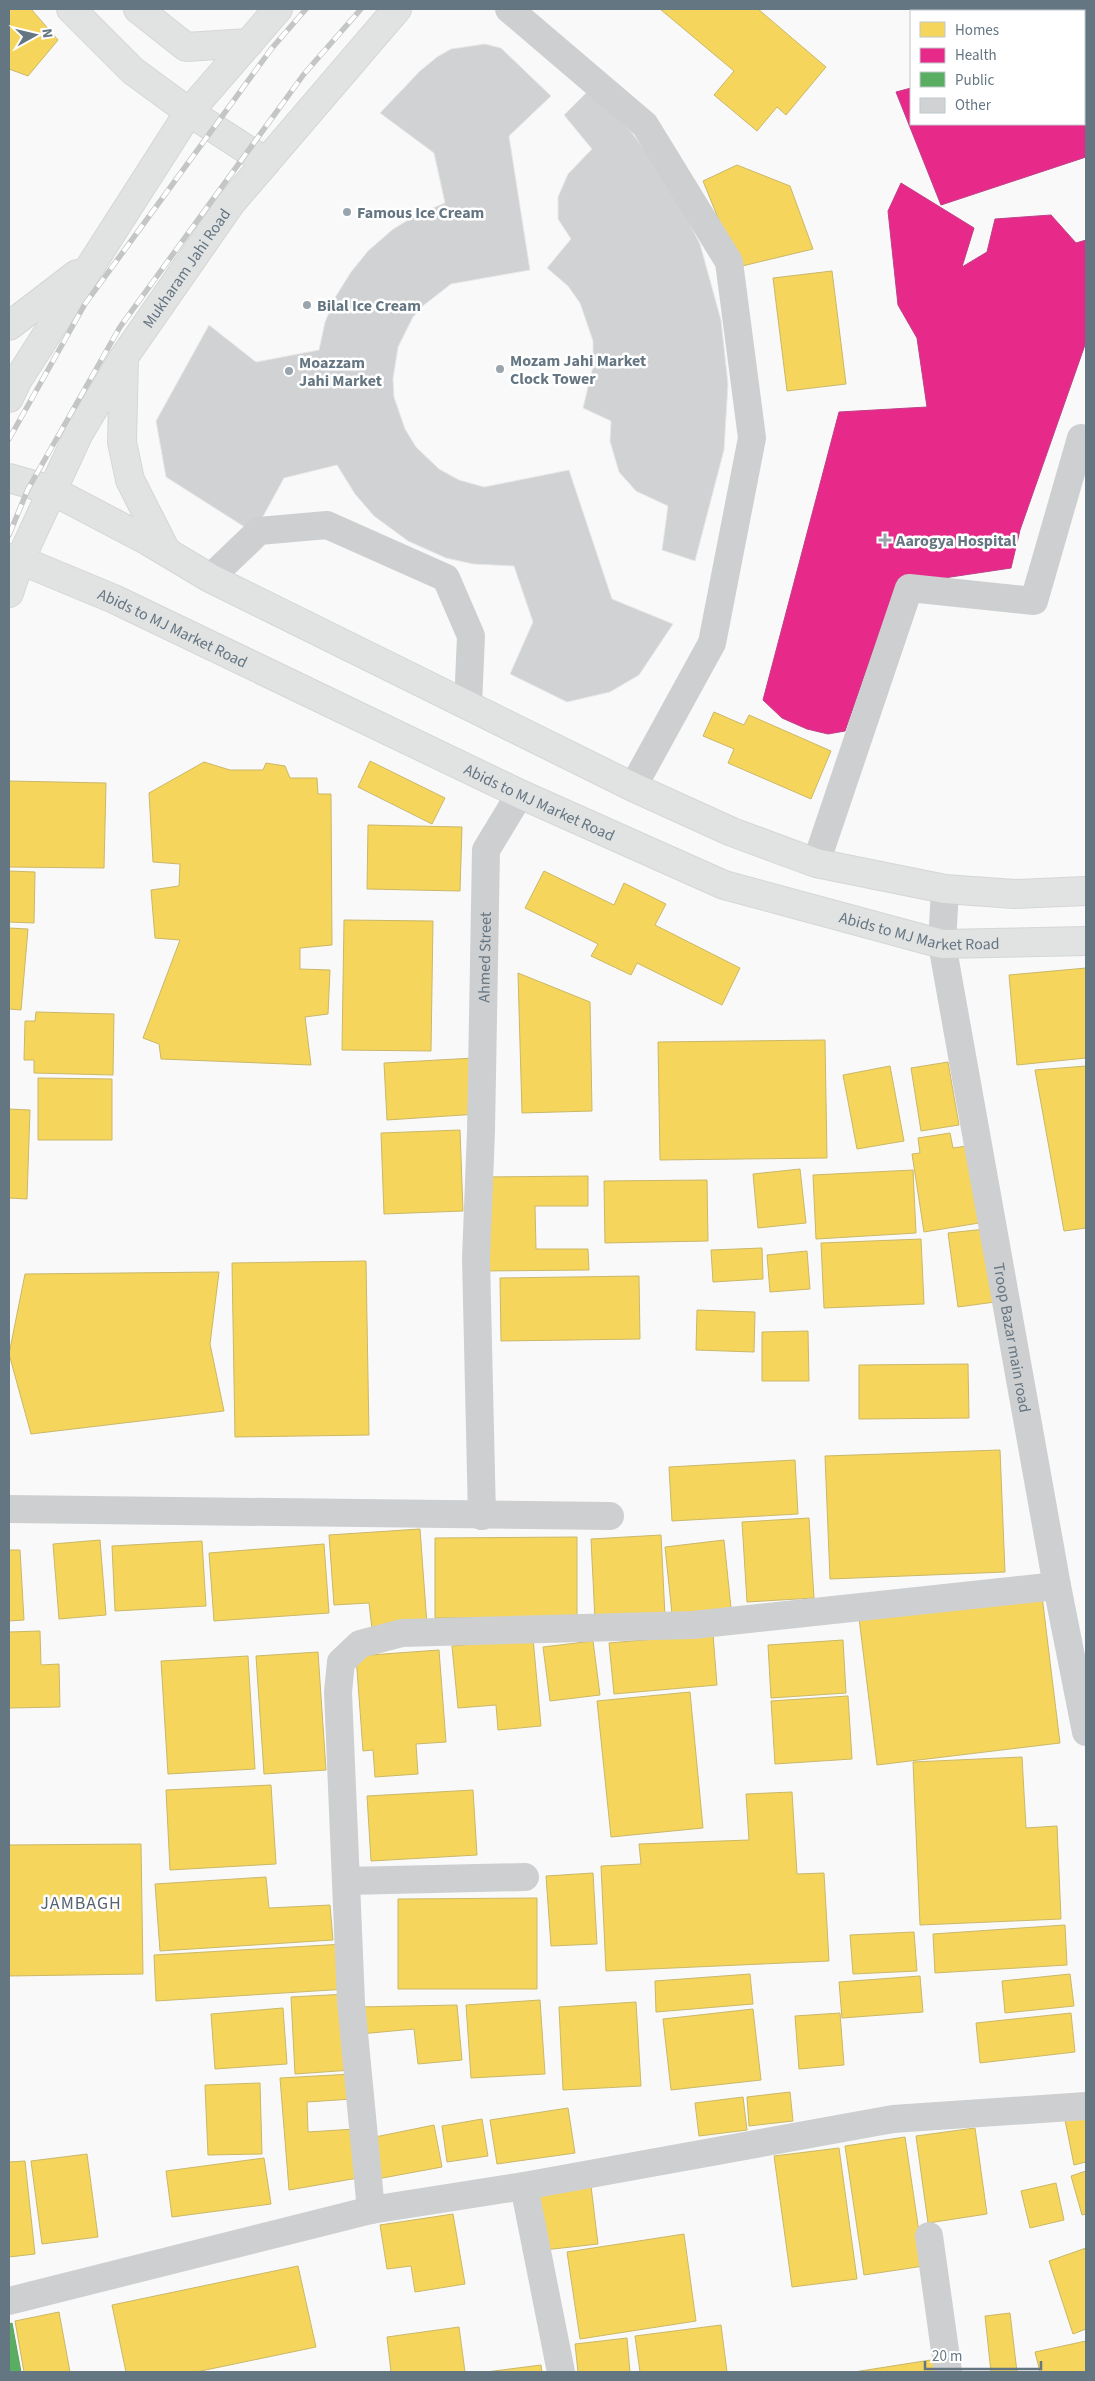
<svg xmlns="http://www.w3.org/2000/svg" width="1095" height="2381" font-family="'Source Sans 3',sans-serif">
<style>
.homes{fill:#f6d55c;stroke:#cab868}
.health{fill:#e7298a;stroke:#c04088}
.public{fill:#5aae61;stroke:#5d9d6b}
.building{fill:#d0d2d3;stroke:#e8e8e8}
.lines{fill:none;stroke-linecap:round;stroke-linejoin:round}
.major-casing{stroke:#d5d6d7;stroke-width:30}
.highway-casing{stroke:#d5d6d6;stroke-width:30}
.minor{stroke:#cecfd0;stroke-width:28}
.major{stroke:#e1e2e2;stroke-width:28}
.highway{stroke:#e1e2e2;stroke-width:28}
.rail-casing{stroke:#c3c5c6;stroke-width:5.5}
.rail{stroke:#fff;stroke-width:4;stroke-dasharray:11;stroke-linecap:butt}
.poi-dot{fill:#99a4ac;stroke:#fff;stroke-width:2}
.labels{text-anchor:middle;stroke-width:5;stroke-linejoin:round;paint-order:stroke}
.poi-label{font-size:16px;font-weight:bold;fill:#657683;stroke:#fff;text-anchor:start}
.street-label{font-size:16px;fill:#657683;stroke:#fff}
.neighbourhood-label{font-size:18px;letter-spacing:1px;fill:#57646e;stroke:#fff}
</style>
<rect width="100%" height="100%" fill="#f9f9f9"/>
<!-- homes -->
<g class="homes">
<path d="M9,9h22l27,31 -30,36 -19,-7z"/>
<path d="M660,9h98l68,58 -40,48 -9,-8 -20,24 -43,-36 20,-24z"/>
<path d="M951,9h36l-1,2h-27z"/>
<path d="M737,165l53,21 23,63 -75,18 -35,-86z"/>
<path d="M832,271l14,113 -59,7 -14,-113z"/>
<path d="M714,712l30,13 5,-10 82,36 -20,48 -83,-36 6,-14 -31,-13z"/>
<path d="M370,761l75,37 -13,26 -74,-37z"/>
<path d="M204,762l26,8h33l3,-7 19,3 5,12h27l1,16h13l1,151 -32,3v21l30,1 -2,44 -23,3 6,48 -150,-6 -2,-15 -16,-6 37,-98 -25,-2 -4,-48 28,-4 1,-22 -27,-2 -4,-69z"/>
<path d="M9,781l97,2 -2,85 -95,-1z"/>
<path d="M368,825l94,2 -2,64 -93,-2z"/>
<path d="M9,871l26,1 -1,51 -25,-1z"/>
<path d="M544,871l70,34 10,-22 42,21 -11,21 85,43 -18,37 -85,-42 -6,12 -40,-19 7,-12 -73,-36z"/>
<path d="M344,920l89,1 -2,130 -89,-1z"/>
<path d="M9,928l19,1 -7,81 -12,-1z"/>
<path d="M1086,968v90l-69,7 -8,-90z"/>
<path d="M518,973l72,29 2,109 -70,2z"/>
<path d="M36,1012l78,2 -1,61 -79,-2v-13h-10l1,-39h10z"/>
<path d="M825,1040l2,118 -167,2 -2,-118z"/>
<path d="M474,1058l4,56 -91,6 -3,-57z"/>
<path d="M948,1062l11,63 -38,6 -10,-63z"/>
<path d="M890,1066l14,75 -47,8 -14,-74z"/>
<path d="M1086,1066v162l-22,3 -29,-161z"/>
<path d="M38,1078l74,1v61h-74z"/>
<path d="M9,1109l21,1 -3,89 -18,-1z"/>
<path d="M460,1130l3,81 -79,3 -3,-81z"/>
<path d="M950,1133l3,15 14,-2 12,77 -55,9 -12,-78 8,-1 -2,-15z"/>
<path d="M800,1169l6,54 -48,5 -5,-54z"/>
<path d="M913,1170l3,63 -100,6 -3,-64z"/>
<path d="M588,1176v30h-53l1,43h52l1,21 -104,1 -1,-94z"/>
<path d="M707,1180l1,61 -103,2 -1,-62z"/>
<path d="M985,1229l10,73 -37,5 -10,-74z"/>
<path d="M921,1239l3,65 -100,4 -3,-65z"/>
<path d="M762,1248l1,31 -50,3 -2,-32z"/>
<path d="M807,1251l3,38 -40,3 -3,-37z"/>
<path d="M366,1261l3,174 -134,2 -3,-174z"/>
<path d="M219,1272l-9,72 14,67 -193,23 -22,-80 16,-80z"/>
<path d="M639,1276l1,63 -139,2 -1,-63z"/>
<path d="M697,1310l58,2 -1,40 -58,-2z"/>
<path d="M808,1331l1,50h-47v-49z"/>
<path d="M968,1364l1,54 -110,1v-54z"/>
<path d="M1000,1450l5,122 -175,7 -5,-123z"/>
<path d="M795,1460l3,54 -126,7 -3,-54z"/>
<path d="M809,1518l5,80 -67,4 -5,-80z"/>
<path d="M420,1529l7,96 -55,4 -3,-26 -35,2 -5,-70z"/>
<path d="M661,1535l4,81 -70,4 -4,-81z"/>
<path d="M577,1537v80l-142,1v-80z"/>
<path d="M100,1540l6,75 -47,4 -6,-75z"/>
<path d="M724,1540l7,68 -59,6 -7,-67z"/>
<path d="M202,1541l4,65 -91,5 -3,-65z"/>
<path d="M324,1544l5,69 -115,8 -5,-68z"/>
<path d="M9,1550h11l4,70 -15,1z"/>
<path d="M1042,1596l18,147 -183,22 -18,-147z"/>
<path d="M40,1631l1,34 18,-1 1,43 -51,1v-76z"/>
<path d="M713,1634l4,51 -103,9 -5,-51z"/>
<path d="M533,1638l8,88 -43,4 -2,-25 -38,3 -6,-62z"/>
<path d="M843,1640l3,53 -75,5 -3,-53z"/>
<path d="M593,1641l7,54 -50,6 -7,-54z"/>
<path d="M439,1650l7,92 -30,2 2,30 -43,3 -2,-27 -10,1 -7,-95z"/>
<path d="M318,1652l8,118 -62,4 -8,-118z"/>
<path d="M248,1656l7,113 -87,5 -7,-113z"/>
<path d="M690,1692l13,136 -92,9 -14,-136z"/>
<path d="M848,1696l4,63 -77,5 -4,-63z"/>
<path d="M1022,1757l4,71 31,-2 4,93 -141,6 -7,-163z"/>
<path d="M271,1785l5,79 -106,6 -4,-80z"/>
<path d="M473,1790l4,65 -106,6 -4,-65z"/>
<path d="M792,1792l5,82 27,-1 5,88 -223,10 -5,-105 40,-2 -2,-20 110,-4 -3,-46z"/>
<path d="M141,1844l2,130 -134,2v-131z"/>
<path d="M593,1873l4,71 -46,2 -5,-70z"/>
<path d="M266,1877l3,31 61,-3 3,35 -173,11 -5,-67z"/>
<path d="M537,1898v91h-139v-90z"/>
<path d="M1065,1925l2,40 -132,8 -2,-39z"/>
<path d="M914,1932l3,39 -64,3 -3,-39z"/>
<path d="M344,1944l3,45 -191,12 -2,-46z"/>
<path d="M750,1974l3,30 -97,8 -1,-31z"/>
<path d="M1070,1974l4,32 -69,7 -3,-32z"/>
<path d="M920,1976l3,36 -81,6 -3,-36z"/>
<path d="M347,1994l5,76 -57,4 -4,-77z"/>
<path d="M540,2000l5,74 -74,4 -5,-73z"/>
<path d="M636,2002l5,84 -78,4 -4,-83z"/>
<path d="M457,2005l5,55 -44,4 -4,-35 -54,5 -2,-27z"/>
<path d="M283,2008l4,56 -72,5 -4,-55z"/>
<path d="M753,2009l8,71 -90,10 -8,-71z"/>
<path d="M840,2013l4,52 -45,4 -4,-53z"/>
<path d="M1071,2013l4,39 -95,11 -4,-40z"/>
<path d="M352,2074l1,25 -46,3 1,30 47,-3 3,49 -69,12 -9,-112z"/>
<path d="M260,2083l2,71 -54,1 -3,-70z"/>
<path d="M790,2092l3,29 -44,5 -2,-29z"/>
<path d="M743,2097l4,33 -48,6 -4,-33z"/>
<path d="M568,2108l7,45 -78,11 -7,-44z"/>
<path d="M1086,2116v46l-12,3 -9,-45z"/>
<path d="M482,2119l6,37 -41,6 -5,-36z"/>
<path d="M434,2125l8,42 -65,12 -7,-41z"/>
<path d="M975,2128l12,86 -59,9 -12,-87z"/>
<path d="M905,2137l19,129 -60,9 -19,-129z"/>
<path d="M839,2148l18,131 -65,8 -18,-131z"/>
<path d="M87,2154l11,83 -56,7 -11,-83z"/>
<path d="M264,2158l7,46 -99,13 -6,-46z"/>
<path d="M25,2161l10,93 -26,3v-95z"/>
<path d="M1086,2171v43l-4,1 -11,-39z"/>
<path d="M1056,2183l8,37 -34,8 -9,-37z"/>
<path d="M591,2186l7,58 -54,6 -7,-57z"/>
<path d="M453,2214l12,70 -50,8 -4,-26 -24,3 -7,-44z"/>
<path d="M684,2234l12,87 -116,18 -13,-87z"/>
<path d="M1086,2248v81l-13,5 -24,-73z"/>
<path d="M298,2266l18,81 -120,25h-70l-14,-67z"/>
<path d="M59,2312l11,60h-46l-9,-51z"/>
<path d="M1010,2313l7,59h-26l-6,-56z"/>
<path d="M721,2325l6,47h-87l-5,-36z"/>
<path d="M459,2327l6,45h-74l-4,-35z"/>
<path d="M627,2338l3,34h-52l-3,-28z"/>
<path d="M1086,2341v31h-46l-5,-20z"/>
<path d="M937,2359l2,13h-85z"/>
<path d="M541,2365l1,7h-56z"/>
</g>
<!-- health -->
<g class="health">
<path d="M1079,9h7v148l-145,48 -45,-113 15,-4v36h173v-113h-6z"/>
<path d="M901,183l73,45 -12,39 25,-15 8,-33 56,-4 25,28 10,-3v102l-66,188 -9,38 -67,10 -46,1 -53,152 -17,3 -21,-5 -25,-11 -19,-18 76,-288 88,-5 -10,-69 -19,-33 -10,-94z"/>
</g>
<!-- public -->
<path class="public" d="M12,2323l9,49h-12v-48z"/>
<!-- building -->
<g class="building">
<path d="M485,44l16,4 50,48 -42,40 21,134 -79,14 -27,21 -11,12 -15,30 -5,32 1,18 11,32 11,18 23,22 20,11 25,7 85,-17 43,129 61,25 -34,51 -29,17 -43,10 -57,-28 23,-52 -19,-56 -41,-2 -27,-6 -38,-17 -34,-25 -19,-22 -18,-29 -53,13 -30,55 -88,-56 -10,-56 53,-96 47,37 63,-12 6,-28 11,-26 15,-24 17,-21 24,-21 24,-15 29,-12 -11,-50 -54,-40 40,-42 17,-14 14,-8z"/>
<path d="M590,89l42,44 34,44 34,67 21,76 7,64 -4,66 -29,111 -33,-11 6,-44 -32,-15 -17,-19 -9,-31 1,-20 -28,-13 10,-42v-25l-13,-38 -12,-17 -21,-18 24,-29 -13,-20v-22l10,-23 24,-25 -28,-34z"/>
</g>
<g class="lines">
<!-- major casing -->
<g class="major-casing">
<g id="major">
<path d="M71,9l62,62 56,41 77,50"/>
<path d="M138,9l48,38 63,-4"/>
<path d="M9,478l42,12 97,51 62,37 423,209 99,45 84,31 129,26 69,5 72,-3"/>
<path id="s3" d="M9,593l11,-33 94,39 406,195 204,91 218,59 144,-3"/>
</g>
</g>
<!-- highway casing -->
<g class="highway-casing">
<g id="highway">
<path d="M9,326l68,-52"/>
<path d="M124,358l-2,84 8,38 36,71"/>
<path d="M9,398l8,-17 172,-269 89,-103"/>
<path id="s4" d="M9,558l11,2 59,-127 45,-76 107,-154 166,-194"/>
</g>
</g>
<!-- minor -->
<g class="minor">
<path d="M509,9l136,116 84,137 23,176 -40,205 -79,144"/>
<path d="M210,578l49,-47 68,-6 119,53 25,58 -3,69"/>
<path d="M816,863l93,-275 125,13 47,-163"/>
<path id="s1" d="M945,889l-3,55 115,642 29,146"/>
<path d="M9,1509l601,7"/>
<path id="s2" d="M482,1516l-6,-258 5,-127 5,-281 34,-56"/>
<path d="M346,1881l179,-4"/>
<path d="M524,2186l37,186"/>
<path d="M371,2210l-20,-208 -13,-310 3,-30 19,-18 42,-11 291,-8 364,-39"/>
<path d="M929,2236l19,136"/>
<path d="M9,2301l362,-91 153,-24 369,-67 193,-13"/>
</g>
<!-- major -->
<use href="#major" class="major"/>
<!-- highway -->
<use href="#highway" class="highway"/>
<!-- rail casing -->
<g class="rail-casing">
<g id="rail">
<path d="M9,439l76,-135 187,-256 34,-39"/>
<path d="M9,535l19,-46 92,-162 184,-253 57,-65"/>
</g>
</g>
<!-- rail -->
<use href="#rail" class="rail"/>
</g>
<!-- markers -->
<g class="poi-dot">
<circle cx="347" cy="212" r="5"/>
<circle cx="307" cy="305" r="5"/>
<circle cx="500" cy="369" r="5"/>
<circle cx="289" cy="371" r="5"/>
<path d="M882.5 532.5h5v5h5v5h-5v5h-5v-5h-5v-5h5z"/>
</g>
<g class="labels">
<!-- poi labels -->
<g class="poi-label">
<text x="357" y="218">Famous Ice Cream</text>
<text x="317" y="311">Bilal Ice Cream</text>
<text x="510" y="366">Mozam Jahi Market<tspan x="510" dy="18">Clock Tower</tspan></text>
<text x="299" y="368">Moazzam<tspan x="299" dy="18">Jahi Market</tspan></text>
<text x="896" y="546">Aarogya Hospital</text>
</g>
<!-- street labels -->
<g class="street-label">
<text dy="6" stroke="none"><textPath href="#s4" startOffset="348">Mukharam Jahi Road</textPath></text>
<text dy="6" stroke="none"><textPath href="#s3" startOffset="202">Abids to MJ Market Road</textPath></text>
<text dy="6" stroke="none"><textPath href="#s3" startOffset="608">Abids to MJ Market Road</textPath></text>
<text dy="6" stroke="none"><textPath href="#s3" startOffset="1012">Abids to MJ Market Road</textPath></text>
<text dy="6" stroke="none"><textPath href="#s2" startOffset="559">Ahmed Street</textPath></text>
<text dy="6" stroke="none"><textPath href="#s1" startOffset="455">Troop Bazar main road</textPath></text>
</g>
<!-- neighbourhood labels -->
<g class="neighbourhood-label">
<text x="81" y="1909">JAMBAGH</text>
</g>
</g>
<!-- border -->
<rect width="1095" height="2381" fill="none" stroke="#657683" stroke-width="20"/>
<!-- legend -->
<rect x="910" y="10" width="175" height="115" fill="#ffffff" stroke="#c1c8cd"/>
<rect x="920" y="22" width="25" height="15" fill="#f6d55c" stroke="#c1c8cd"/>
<text x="955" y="35" font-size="15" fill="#657683">Homes</text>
<rect x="920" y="48" width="25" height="15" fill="#e7298a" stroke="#c1c8cd"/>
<text x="955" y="60" font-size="15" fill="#657683">Health</text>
<rect x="920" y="72" width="25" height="15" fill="#5aae61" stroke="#c1c8cd"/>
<text x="955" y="85" font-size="15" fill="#657683">Public</text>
<rect x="920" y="98" width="25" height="15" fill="#d0d2d3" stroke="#c1c8cd"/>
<text x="955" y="110" font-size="15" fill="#657683">Other</text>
<!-- north arrow -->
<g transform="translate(35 35) rotate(82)" stroke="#ffffff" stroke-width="4" paint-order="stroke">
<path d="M0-4L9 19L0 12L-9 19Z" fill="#657683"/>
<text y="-8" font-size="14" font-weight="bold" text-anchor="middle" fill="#657683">N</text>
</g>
<!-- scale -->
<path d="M925 2361v8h116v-8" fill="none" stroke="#657683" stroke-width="2.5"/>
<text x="932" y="2361" font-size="15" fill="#657683" stroke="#ffffff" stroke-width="4" paint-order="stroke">20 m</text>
</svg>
